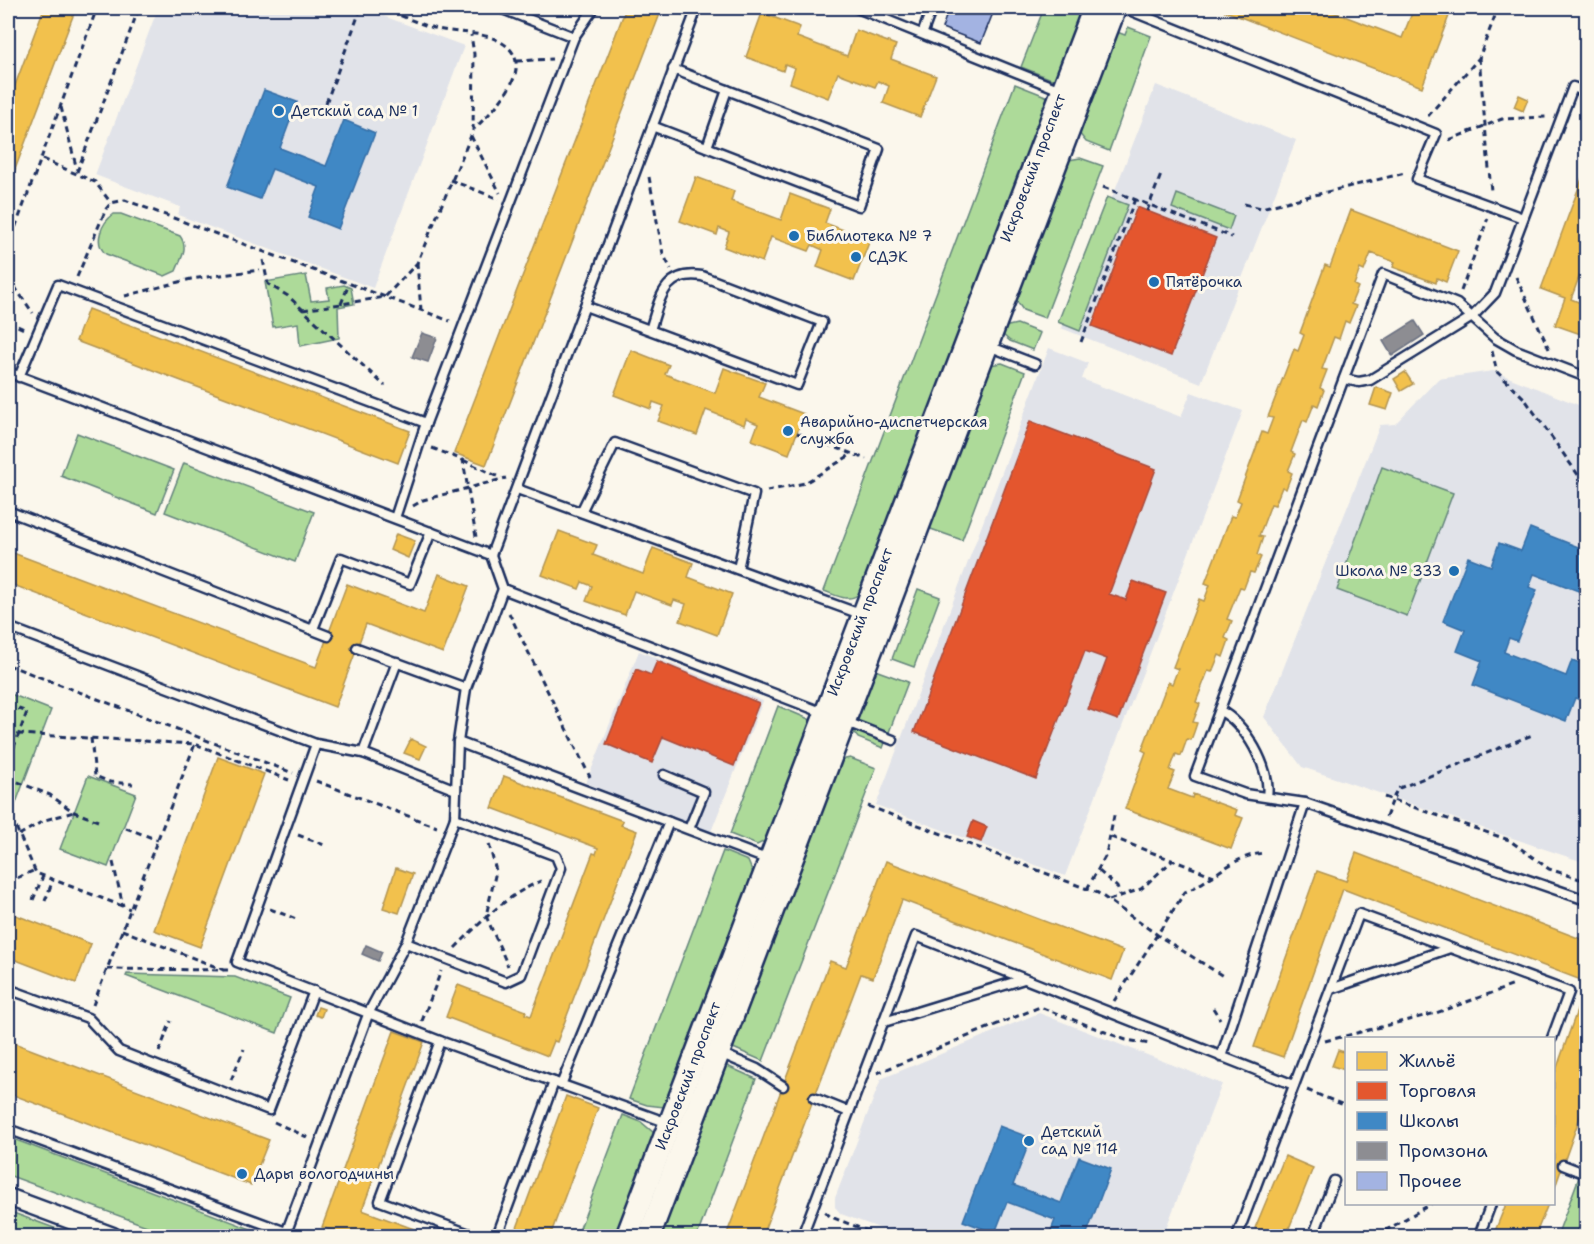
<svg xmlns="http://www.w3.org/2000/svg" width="1594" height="1244" font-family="'Shantell Sans',sans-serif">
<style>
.built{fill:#e1e3e9}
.green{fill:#adda99;stroke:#64847c;stroke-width:1.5}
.homes{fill:#f2c14e;stroke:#b29553;stroke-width:1.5}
.shops{fill:#e4572e;stroke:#a84b3c;stroke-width:1.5}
.schools{fill:#3f88c5;stroke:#346da6;stroke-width:1.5}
.industry{fill:#8d8d92;stroke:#6b7182;stroke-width:1.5}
.building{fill:#a3b3e2;stroke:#1b2f5e;stroke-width:1.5}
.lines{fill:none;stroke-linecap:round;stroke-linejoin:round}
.service-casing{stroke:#1b2f5e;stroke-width:13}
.minor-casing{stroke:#1b2f5e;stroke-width:21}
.tertiary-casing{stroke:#1b2f5e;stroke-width:26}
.path{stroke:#1b2f5e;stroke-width:3;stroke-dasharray:6 4.5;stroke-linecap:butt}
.service{stroke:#fbf7ec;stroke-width:8}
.minor{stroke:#fbf7ec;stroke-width:16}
.tertiary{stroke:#fbf7ec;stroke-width:21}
.poi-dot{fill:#1f6fb2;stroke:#fbf7ec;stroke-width:2}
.labels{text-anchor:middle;stroke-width:6;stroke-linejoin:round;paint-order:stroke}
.poi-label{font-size:15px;fill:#1b2f5e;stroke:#fbf7ec;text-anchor:start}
.street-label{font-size:15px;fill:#1b2f5e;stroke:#fbf7ec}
</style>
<rect width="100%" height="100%" fill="#fbf7ec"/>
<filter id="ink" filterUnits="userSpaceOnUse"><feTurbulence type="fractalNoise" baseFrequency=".0167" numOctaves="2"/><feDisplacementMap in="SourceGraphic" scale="12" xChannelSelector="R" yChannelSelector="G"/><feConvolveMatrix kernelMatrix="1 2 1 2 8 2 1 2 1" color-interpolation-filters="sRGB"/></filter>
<g filter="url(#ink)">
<!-- built -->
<g class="built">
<path d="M158,8h204l102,38 -91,242 -195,-73 2,-8 -85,-32z"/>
<path d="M1156,85l140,55 -95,243 -140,-55z"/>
<path d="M1049,348l39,15 -6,16 99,38 10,-25 52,19 -178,465 -189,-71z"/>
<path d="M1493,371l93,37v455l-284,-96 -38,-50 116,-292 15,-1 43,-45z"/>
<path d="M639,651l124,50 -53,133 -124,-51z"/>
<path d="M1039,1013l183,71 -59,152h-262l-60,-22 -6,-7v-9l46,-119z"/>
</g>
<!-- green -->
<g class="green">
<path d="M1044,8h15l21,7 -26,65 -33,-13z"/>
<path d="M1128,27l23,9 -42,115 -23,-9 -7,-9 38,-101 8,3z"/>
<path d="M1015,84l33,13 -189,497c-11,9 -23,1 -35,-3z"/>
<path d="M1080,158l23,8 -58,152 -22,-8 -8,-11 54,-139z"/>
<path d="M1177,194l57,22 -5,14 -57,-22z"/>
<path d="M1107,197l21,8 -48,126 -22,-9z"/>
<path d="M114,214h7l59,22c9,12 1,22 -4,35l-11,5 -59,-22c-13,-11 -5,-31 8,-40z"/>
<path d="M306,275l5,26 18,-2 -2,-11 17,-3 7,3 3,16 -16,3 1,31 -39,8 -2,-23 -25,4 -8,-45z"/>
<path d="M1017,324l23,9 -7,17 -23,-9 -8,-7 2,-7z"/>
<path d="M1002,363l23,9 -63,168 -34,-12 62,-163z"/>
<path d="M77,433l97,37 -17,43 -96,-37z"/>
<path d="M184,463l130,49 -19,50 -130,-50z"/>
<path d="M1382,467l71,26 -46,123 -70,-26z"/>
<path d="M918,589l22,8 -26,70 -22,-8z"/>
<path d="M875,670l33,12 -25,66 -25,-10 -6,-8z"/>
<path d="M8,693l43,17 -37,98 -6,-2z"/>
<path d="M778,706l33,14 -46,121 -8,4 -27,-11z"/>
<path d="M850,758l26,10 -113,293 -32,-14 110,-287z"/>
<path d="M88,776l48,18 -28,73 -48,-18z"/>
<path d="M723,851l25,10 5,12 -89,234 -17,-2 -18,-6z"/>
<path d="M127,974l108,3 55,21 -13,35 -151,-57z"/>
<path d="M725,1065l31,14 -59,157h-37z"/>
<path d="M623,1115l18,7 13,11 -35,94 -7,9h-35z"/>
<path d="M8,1137l243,92 -14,7h-63l-166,-61z"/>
<path d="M1579,1177l7,3v29l-10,27h-19z"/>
<path d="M8,1211l68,25h-68z"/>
</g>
<!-- homes -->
<g class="homes">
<path d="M44,8h32l-68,180v-84z"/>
<path d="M626,8h19l15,6 -174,451 -32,-12z"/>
<path d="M1217,8h106l79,30 12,-30h38l-30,79z"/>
<path d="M762,13l38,14 -3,10 50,19 9,-26 40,15 -5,14 45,17 -16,41 -37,-14 6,-17 -11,-5 -3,6 -37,-14 -10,25 -38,-15 5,-15 -10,-4 -2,7 -37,-14z"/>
<path d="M1519,95l9,4 -5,12 -9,-4z"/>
<path d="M1586,168v90l-15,41 15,6v31l-31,-11 10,-27 -24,-9z"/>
<path d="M696,177l38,14 -3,10 50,19 9,-26 40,15 -5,14 45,17 -16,41 -37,-14 6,-17 -11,-5 -3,6 -38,-14 -9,25 -38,-15 5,-15 -10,-4 -2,7 -37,-14z"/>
<path d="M1351,210l107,41 -12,31 -9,-4 -1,5 -43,-16 2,-5 -24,-9 -7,18 -4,-2 -6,16 4,2 -7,17 5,2 -7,17 -4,-2 -6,18 -5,-2 -12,32 5,1 -7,18 4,2 -6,16 -4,-2 -7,18 -4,-2 -12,32 4,2 -7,17 4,2 -6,16 -4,-2 -7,18 -4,-1 -12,32 4,1 -6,18 4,2 -7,16 -4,-1 -6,16 -4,-1 -13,32 5,2 -7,17 4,2 -6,17 -4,-2 -7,17 -4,-1 -12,31 4,2 -7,18 4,1 -3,9 -3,8 -4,-1 -6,17 -5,-2 -6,16 5,2 -7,17 24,9 1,-4 44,16 -2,5 8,3 -12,31 -106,-40 21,-57 -4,-2 26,-68 4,2 6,-15 -5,-2 26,-68 5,2 6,-16 -5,-2 26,-67 4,1 6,-15 -4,-2 25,-68 5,2 6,-16 -5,-1 26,-68 4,2 6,-16 -4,-2 25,-68 5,2z"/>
<path d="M88,309l322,122 -12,32 -322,-122z"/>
<path d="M631,350l38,15 -4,9 50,19 9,-25 41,15 -6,14 45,17 -15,40 -37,-14 6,-16 -12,-5 -2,6 -38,-15 -9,25 -39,-14 6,-15 -11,-4 -2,7 -37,-14z"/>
<path d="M1405,372l8,12 -12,7 -7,-12z"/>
<path d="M1376,387l17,6 -6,17 -17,-5z"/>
<path d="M559,531l38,14 -4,10 50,19 10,-26 40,15 -5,14 44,17 -15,41 -37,-14 6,-17 -12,-4 -2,5 -38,-14 -9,24 -39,-14 6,-15 -10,-4 -3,7 -37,-14z"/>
<path d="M396,534l19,7 -7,17 -18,-8z"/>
<path d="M8,551l308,116 31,-83 77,29 15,-39 30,12 -26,67 -77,-29 -31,83 -327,-124z"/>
<path d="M411,739l15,7 -6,13 -16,-6z"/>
<path d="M218,757l46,17 -64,173 -46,-17z"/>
<path d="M504,776l119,45 -2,4 16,6 -80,211 -3,-1 -6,15 -102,-39 12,-32 68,26 -1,3 6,2 62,-163 3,1 2,-6 -106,-40z"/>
<path d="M1356,853l230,88v41l-243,-93 -60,168 -29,-10 63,-176 29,10z"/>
<path d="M886,861l237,90 -11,29 -210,-80 -29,78 -12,-4 -99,262h-36l104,-275 16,6z"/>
<path d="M396,868l17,6 -14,39 -16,-5z"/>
<path d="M8,912l83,32 -15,39 -68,-26z"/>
<path d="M1586,985v115l-32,90v-114z"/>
<path d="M318,1007l6,2 -3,8 -6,-2z"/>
<path d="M394,1031l30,11 -62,168 71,26h-85l-26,-9z"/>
<path d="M14,1043l255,97 -18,45 -243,-92v-32z"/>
<path d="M1338,1050l8,3 -1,17 -13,-4z"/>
<path d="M566,1096l32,12 -48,128h-36z"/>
<path d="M1285,1156l28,12 -27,68h-11l-20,-8z"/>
<path d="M1506,1204h42l-13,32h-42z"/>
</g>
<!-- shops -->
<g class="shops">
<path d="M1137,207l79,31 -45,118 -79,-30z"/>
<path d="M1030,421l126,48 -47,125 17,6 7,-19 33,12 -48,127 -30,-11 19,-50 -22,-8 -49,128 -122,-47z"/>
<path d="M657,661l102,42 -25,63 -71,-29 -11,26 -46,-19 30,-75 15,6z"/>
<path d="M973,821l14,6 -6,15 -14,-5z"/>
</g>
<!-- schools -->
<g class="schools">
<path d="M264,90l33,12 -17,46 46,18 18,-46 31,13 -37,96 -30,-12 11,-30 -47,-18 -12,30 -33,-12z"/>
<path d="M1530,528l56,22v44l-52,-20 -5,13 8,3 -20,51 -8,-3 -5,14 62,24 6,-16 8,3 6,-17v56l-11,-4 -9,23 -93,-36 9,-24 -25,-10 8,-21 -22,-9 25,-64 23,9 8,-23 22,8z"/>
<path d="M999,1126l32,12 -18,47 48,18 18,-46 32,12 -25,67h-37l6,-16 -48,-18 -12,31 -32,-12z"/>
</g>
<!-- industry -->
<g class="industry">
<path d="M1415,321l9,14 -32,21 -9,-15z"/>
<path d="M422,333l15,5 -9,24 -16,-5z"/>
<path d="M366,945l16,7 -4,9 -16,-7z"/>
</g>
<!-- building -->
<path class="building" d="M949,8h46l-14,35 -39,-15z"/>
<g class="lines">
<!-- service casing -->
<g class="service-casing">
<g id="service">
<path d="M500,8l74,29"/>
<path d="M681,8l13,4"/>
<path d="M857,8l206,83"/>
<path d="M1124,8l312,126 -19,45 106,39"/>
<path d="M923,32l9,-24"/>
<path d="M652,126l207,80 20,-57 -206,-80"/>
<path d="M707,147l20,-57"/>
<path d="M585,306l212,79 25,-63 -120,-46c-39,-6 -42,24 -52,54"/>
<path d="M986,345l49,19"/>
<path d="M8,372l483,183"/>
<path d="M19,377l39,-92 368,138"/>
<path d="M1586,377l-70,-27 -21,-12 -38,-34 -74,-30 -188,502 50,18 60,9 281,97"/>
<path d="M1344,379l15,3 11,-2 102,-63 23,-24 78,-206 13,5"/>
<path d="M517,489l346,126"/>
<path d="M8,511l320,125"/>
<path d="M581,512l34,-69 139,51 -16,75"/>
<path d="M395,518l31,-95 148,-386 20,-29"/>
<path d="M503,589l321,124"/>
<path d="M8,627l308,117"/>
<path d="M313,629l28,-71 69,26 21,-52"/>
<path d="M357,648l109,40"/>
<path d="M1220,711c24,10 52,59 47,85"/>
<path d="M844,721l49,19"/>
<path d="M458,742l311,118"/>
<path d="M363,753l34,-91"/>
<path d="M664,775l40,17 -15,37"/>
<path d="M456,790l-93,-37 -47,-9 -79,218 203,79 231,83"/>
<path d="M406,943l100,39 15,-7 40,-107 -5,-12 -101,-38"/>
<path d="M8,989l80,29 31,33 150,59 45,-119"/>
<path d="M1331,989l119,-41"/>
<path d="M884,1022l140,-43"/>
<path d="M440,1041l-60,160 95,35"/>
<path d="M720,1053l37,16 26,17"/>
<path d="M1221,1057l84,-254"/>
<path d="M561,1085l108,-263"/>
<path d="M814,1098l35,14"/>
<path d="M8,1129l278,103"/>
<path d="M1563,1165l23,9"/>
<path d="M285,1236l84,-224 37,-69 49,-125 3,-76 8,-54 37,-99 -12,-34 206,-547"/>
<path d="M497,1236l57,-154"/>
<path d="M802,1236l114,-300 378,149"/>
<path d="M1237,1236l122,-322 210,78 -17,46"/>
<path d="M1313,1236l21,-55"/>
<path d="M1479,1236l12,-32"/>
</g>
</g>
<!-- minor casing -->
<g class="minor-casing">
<path id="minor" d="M8,1197l105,39"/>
</g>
<!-- tertiary casing -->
<g class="tertiary-casing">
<g id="tertiary">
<path d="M627,1236l467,-1228"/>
<path d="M649,1236l466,-1228"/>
</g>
</g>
<!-- path -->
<g class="path">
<path d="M381,8c19,7 38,16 57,21 18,4 43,3 59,11 46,22 -2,69 -23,89"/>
<path d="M909,8l4,7"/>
<path d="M1479,58l12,133"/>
<path d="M517,61l35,-2"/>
<path d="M326,103l35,-95"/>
<path d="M61,107l16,63"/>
<path d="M1428,116l51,-58 19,-50"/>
<path d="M471,136l29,57"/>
<path d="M1449,140l53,-21 45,-2"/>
<path d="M42,159l53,23 16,21"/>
<path d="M77,172l62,-164"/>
<path d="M649,177l14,77 8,15"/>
<path d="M450,180l49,19"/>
<path d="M1103,187l129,50"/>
<path d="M1244,204l17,4 144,-35"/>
<path d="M1147,211l15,-39"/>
<path d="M8,247l89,-239"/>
<path d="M8,256l4,27 21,30"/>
<path d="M263,260l5,24 20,12 97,90"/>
<path d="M417,263l4,47"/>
<path d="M77,277l29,-68 5,-6 14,-3 325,121"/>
<path d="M1516,277l33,72"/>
<path d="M1461,291l27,-73"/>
<path d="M125,296l66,-17 69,-9"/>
<path d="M341,304l8,-20"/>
<path d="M303,310l82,-13 32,-34 56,-132 1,-77 -3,-19"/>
<path d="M8,322l16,7"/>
<path d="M1081,342l54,-143"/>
<path d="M1492,351l5,21 27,26 62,88"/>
<path d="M797,433l69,26"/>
<path d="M432,448l31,12 13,77"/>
<path d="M463,460l38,18"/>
<path d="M767,491l38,-8 47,-29"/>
<path d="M413,506l10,-6 83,-22"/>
<path d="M509,613l81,164"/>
<path d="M8,665l285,108"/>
<path d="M8,705l19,7 -19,51"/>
<path d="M18,734l177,10 94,36"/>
<path d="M91,738l4,38 15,6 23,2"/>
<path d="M8,778l42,17 24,17 24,9"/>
<path d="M316,781l121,46"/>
<path d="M1384,797l125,43 40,29 37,12"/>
<path d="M868,806l230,87 61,43 64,40"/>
<path d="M1386,817l11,-28 135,-54"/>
<path d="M8,822l7,3 21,48 94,36"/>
<path d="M126,828l32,12"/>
<path d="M19,835l26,-15 29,-8"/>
<path d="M298,835l29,11"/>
<path d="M1111,837l103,39"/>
<path d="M489,844l7,27 -10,45 22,50"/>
<path d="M113,862l10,44"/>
<path d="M1099,871l18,16 4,10"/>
<path d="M8,882l27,-12"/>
<path d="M1087,889l19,-34 9,-44"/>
<path d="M33,900l10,-24"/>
<path d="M1109,900l32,-11 31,-28"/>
<path d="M45,901l8,-21"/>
<path d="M270,909l29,11"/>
<path d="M122,930l102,40"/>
<path d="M455,948c27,-27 50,-52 86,-67"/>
<path d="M107,969l121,1"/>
<path d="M1114,1001l71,-109c28,-12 48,-37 80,-39"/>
<path d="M93,1005l102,-261"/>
<path d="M1213,1008l7,11"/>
<path d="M422,1021l19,-50"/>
<path d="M1325,1041l111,-28 78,-28"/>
<path d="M159,1052l12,-31"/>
<path d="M877,1073l163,-66 86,33 25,4"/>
<path d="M231,1080l13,-31"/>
<path d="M1307,1090l39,16"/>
<path d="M274,1122l35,16"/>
<path d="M825,1212l6,5 50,19"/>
<path d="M8,1235l42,1"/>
<path d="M244,1236l7,-4"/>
<path d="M1376,1236l55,-32"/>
</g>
<!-- service -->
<use href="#service" class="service"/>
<!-- minor -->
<use href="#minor" class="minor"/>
<!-- tertiary -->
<use href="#tertiary" class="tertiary"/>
</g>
</g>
<!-- markers -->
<g class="poi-dot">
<circle cx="279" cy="111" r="6"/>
<circle cx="794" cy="236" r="6"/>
<circle cx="856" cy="257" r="6"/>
<circle cx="1154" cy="282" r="6"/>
<circle cx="788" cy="431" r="6"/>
<circle cx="1454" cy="571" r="6"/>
<circle cx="1029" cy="1141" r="6"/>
<circle cx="242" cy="1174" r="6"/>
</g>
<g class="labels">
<!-- poi labels -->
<g class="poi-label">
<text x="291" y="116">Детский сад № 1</text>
<text x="806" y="241">Библиотека № 7</text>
<text x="868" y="262">СДЭК</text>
<text x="1166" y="287">Пятёрочка</text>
<text x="800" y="427">Аварийно-диспетчерская<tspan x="800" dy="17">служба</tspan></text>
<text x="1442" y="576" text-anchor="end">Школа № 333</text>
<text x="1041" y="1137">Детский<tspan x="1041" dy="17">сад № 114</tspan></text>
<text x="254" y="1179">Дары вологодчины</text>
</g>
<!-- street labels -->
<g class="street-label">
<text transform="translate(1033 168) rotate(-69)" y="5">Искровский проспект</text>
<text transform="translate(860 622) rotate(-69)" y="5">Искровский проспект</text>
<text transform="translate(688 1076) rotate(-69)" y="5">Искровский проспект</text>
</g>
</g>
<!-- margin -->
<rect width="1594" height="1244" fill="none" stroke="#fbf7ec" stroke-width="30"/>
<rect x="15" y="15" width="1564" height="1214" fill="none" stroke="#1b2f5e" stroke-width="2" filter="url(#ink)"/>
<!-- legend -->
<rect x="1345" y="1037" width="210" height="168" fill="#fbf7ec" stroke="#a1a7b3" stroke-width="1.5"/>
<rect x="1357" y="1052" width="30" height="18" fill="#f2c14e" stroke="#a1a7b3" stroke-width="1.5"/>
<text x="1399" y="1067" font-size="18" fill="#1b2f5e">Жильё</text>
<rect x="1357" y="1082" width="30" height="18" fill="#e4572e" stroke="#a1a7b3" stroke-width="1.5"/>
<text x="1399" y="1097" font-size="18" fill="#1b2f5e">Торговля</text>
<rect x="1357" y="1112" width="30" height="18" fill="#3f88c5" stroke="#a1a7b3" stroke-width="1.5"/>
<text x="1399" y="1127" font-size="18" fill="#1b2f5e">Школы</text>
<rect x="1357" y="1142" width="30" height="18" fill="#8d8d92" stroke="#a1a7b3" stroke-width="1.5"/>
<text x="1399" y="1157" font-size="18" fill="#1b2f5e">Промзона</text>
<rect x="1357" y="1172" width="30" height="18" fill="#a3b3e2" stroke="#a1a7b3" stroke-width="1.5"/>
<text x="1399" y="1187" font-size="18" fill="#1b2f5e">Прочее</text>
</svg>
